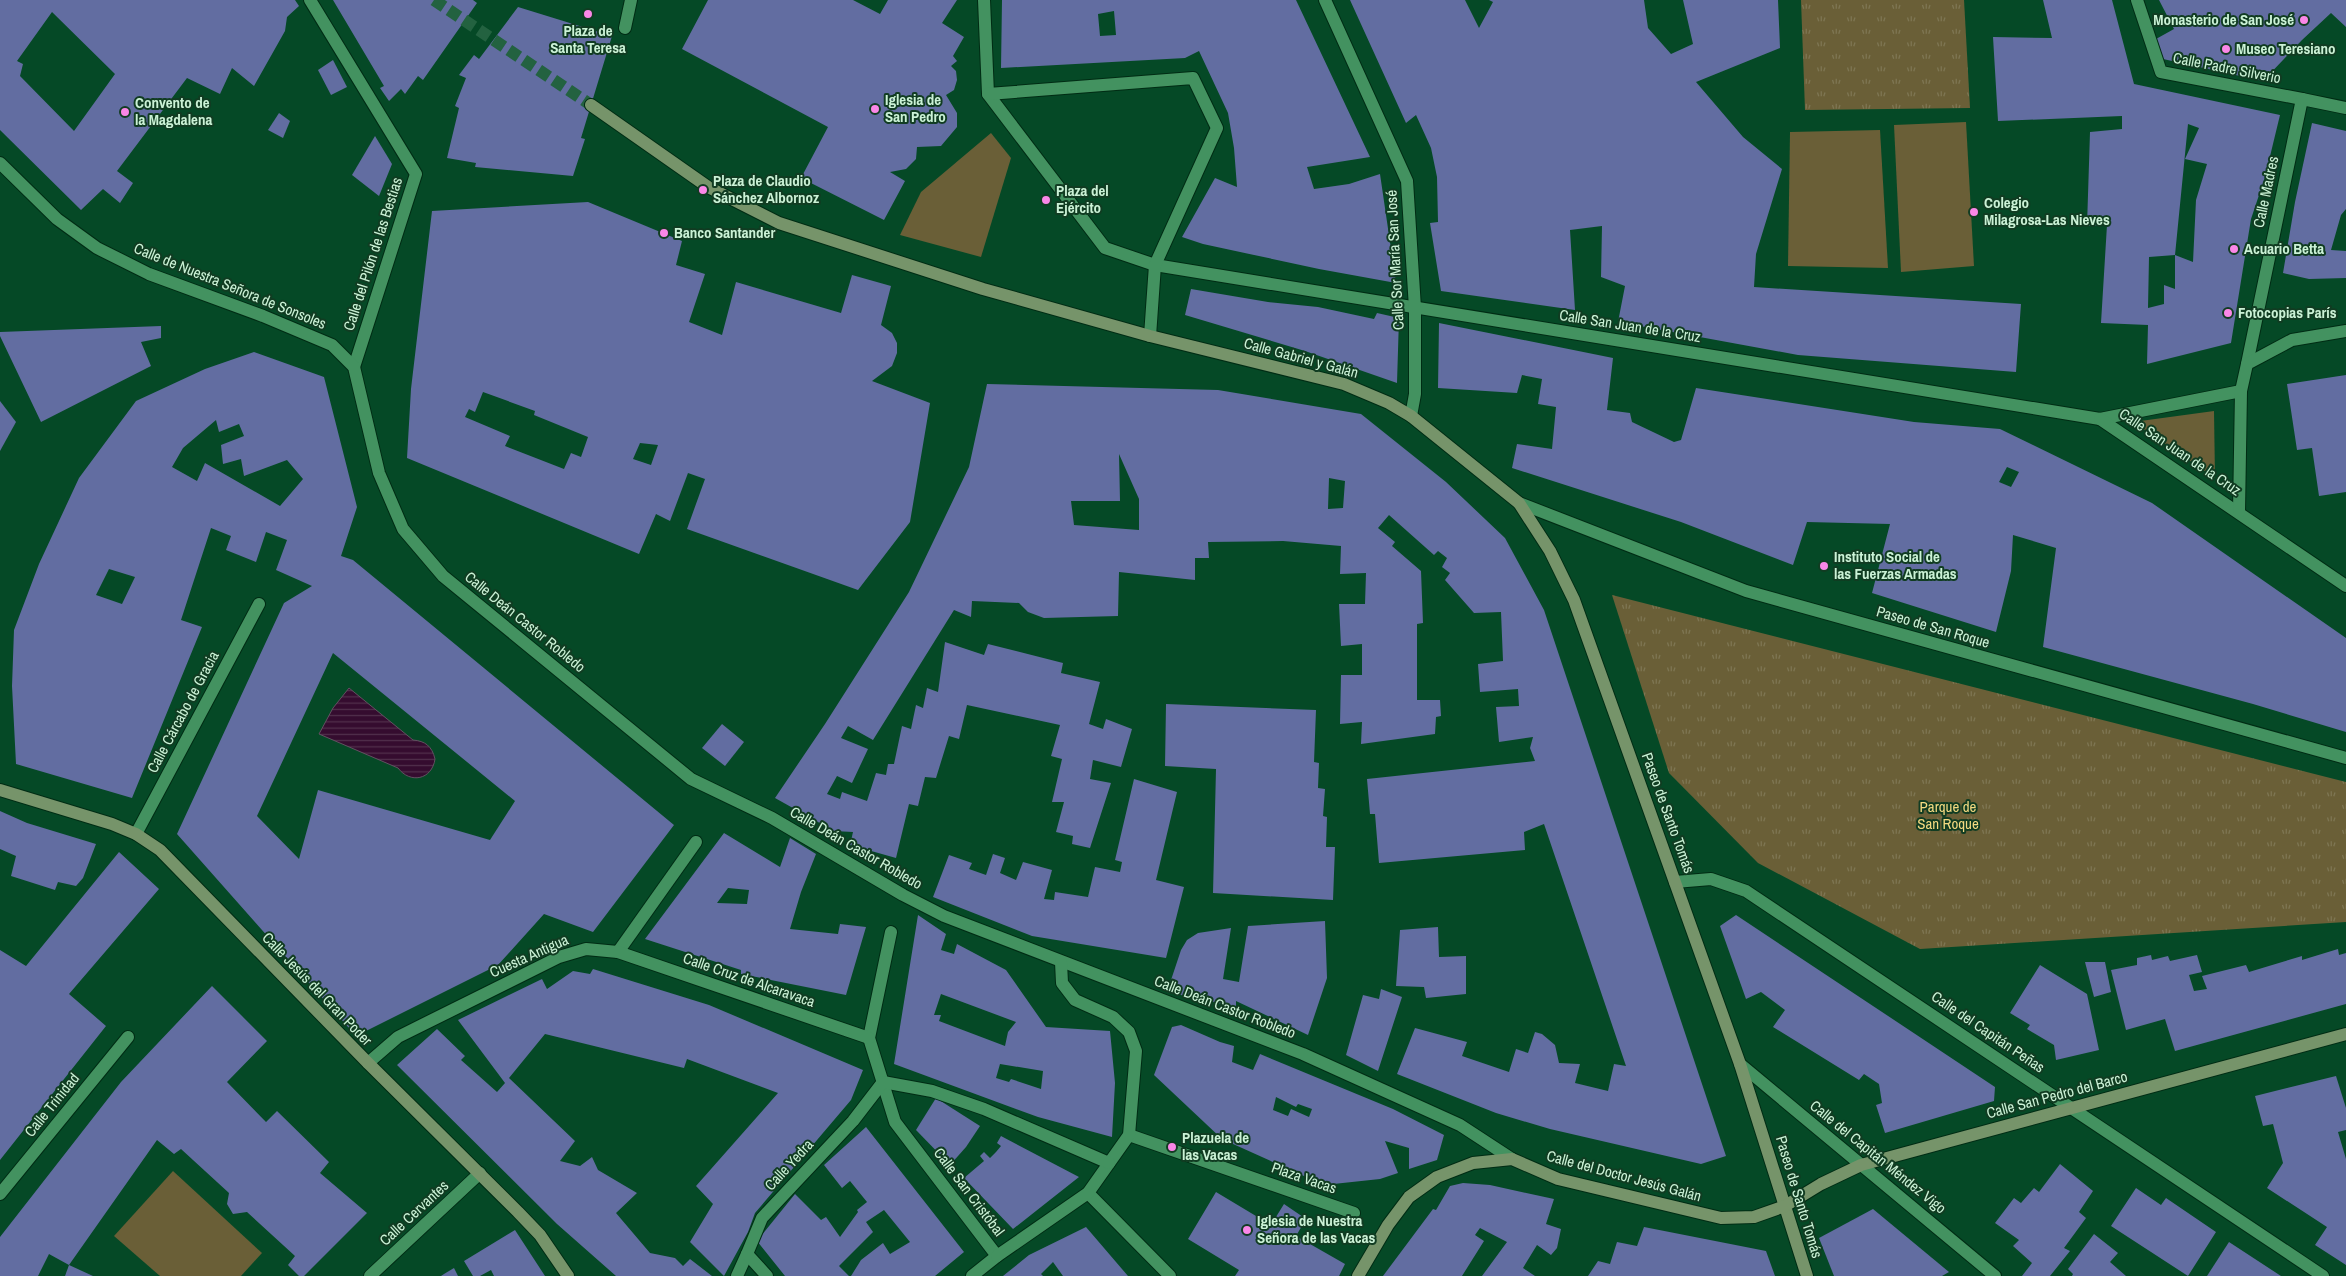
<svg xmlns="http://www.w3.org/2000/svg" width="2346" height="1276" font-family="'Archivo Narrow',sans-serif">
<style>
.green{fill:#6a5f37}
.park{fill:url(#park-tufts)}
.water{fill:url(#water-rules);stroke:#625161}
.building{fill:#626da1;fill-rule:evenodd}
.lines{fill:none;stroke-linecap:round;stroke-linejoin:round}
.secondary-tunnel{stroke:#236240;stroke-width:12;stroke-dasharray:12 6;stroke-linecap:butt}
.street-casing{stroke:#002c14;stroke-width:14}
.secondary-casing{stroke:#002c14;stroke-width:14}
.street{stroke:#439260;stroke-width:12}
.secondary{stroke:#76946a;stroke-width:12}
.poi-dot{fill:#fa87e7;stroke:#113c22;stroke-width:2}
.labels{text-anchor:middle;stroke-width:4;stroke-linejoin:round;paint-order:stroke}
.poi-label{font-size:15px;font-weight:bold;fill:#cbf2d6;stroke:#113c22;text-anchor:start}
.street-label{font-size:15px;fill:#cbf2d6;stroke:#113c22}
.park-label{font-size:15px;fill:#f3d981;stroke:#113c22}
</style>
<defs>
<pattern id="park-tufts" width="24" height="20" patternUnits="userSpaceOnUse" patternTransform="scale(1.25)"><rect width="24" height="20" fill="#6a5f37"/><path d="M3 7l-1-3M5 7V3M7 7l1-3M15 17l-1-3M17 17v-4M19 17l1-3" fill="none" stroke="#7e7653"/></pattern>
<pattern id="water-rules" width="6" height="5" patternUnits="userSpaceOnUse" patternTransform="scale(1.25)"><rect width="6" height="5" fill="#350c2f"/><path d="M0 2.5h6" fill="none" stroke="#51304c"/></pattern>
</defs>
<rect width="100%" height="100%" fill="#054926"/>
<!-- green -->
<g class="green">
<path d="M1966,122l8,144 -73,6 -7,-147z"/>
<path d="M1880,130l8,138 -100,-2 2,-134z"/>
<path d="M991,133l20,25 -30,99 -81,-22 21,-43z"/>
<path d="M2214,411l1,67 -82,-56z"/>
<path d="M173,1171l89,82 -21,23h-81l-46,-40z"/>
</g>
<!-- park -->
<g class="park">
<path d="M1801,0h163l6,108 -165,2z"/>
<path d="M1612,595l734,187v140l-426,27 -162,-86 -89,-90z"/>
</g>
<!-- water -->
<path class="water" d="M349,688l64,52c12,1 19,6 22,19 -3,21 -25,25 -37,9l-79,-34 14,-26z"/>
<!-- building -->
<g class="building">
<path d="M0,0h295l4,6 -12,11 -2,14 -31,55 -22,-18 -12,26 -33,-16 -70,93 16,12 -13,20 -17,-14 -22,21 -81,-80zM52,12l63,62 -41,57 -54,-55 3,-12 -6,-3z"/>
<path d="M333,0h140l4,3 -54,77 -5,-4 -13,18 -4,-5 -12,12 -9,-13 4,-2z"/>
<path d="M708,0h145l27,14 8,-14h69l-15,23 22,14 -11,19 4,5 -6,5 5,5 1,9 -3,10 -8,5 11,18v14l-16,19 -24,1 -1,12 -10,10 -16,3 15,9 -21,39 -83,-42 27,-51 -146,-78z"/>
<path d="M1002,0h294l74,157 -63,10 7,22 35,-5 31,-10 16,109 -77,-14 -116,-25 -21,-7 33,-59 22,9 -3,-39 -6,-35 -29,-62 -14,7 -184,10zM1114,11l2,24 -16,1 -2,-22z"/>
<path d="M1350,0h115l14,28 14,-26 -4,-2h155l4,28 23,26 22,-10 -10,-44h95l2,48 -84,34 47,55 39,32 -26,85 -2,33 267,17 -5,68 -218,-17 -180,-33 7,-36 -24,-9 1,-51 -32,4 5,80 -134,-19 -11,-68 8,-1 -1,-45 -6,-29 -15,-33 -10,8z"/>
<path d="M2043,0h69l22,84 146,31 -15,62 -14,42 -20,124 -84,21 1,-39 -47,-2 6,-98 -20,1 3,-94 32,-3v-13l-124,5 -5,-84 59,1zM2188,124l11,4 -14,31 22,5 -11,36 -3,62 -18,-7zM2175,255v34l-11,-4v19l-16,4 1,-51z"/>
<path d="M2159,0h187v27l-15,-14 -29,27 -39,41 -100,-22 -7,-20 18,-10z"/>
<path d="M518,7l94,29 -31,102 4,1 -12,37 -98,-9 1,-4 -29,-5 12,-50 -4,-2 11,-28 -7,-3 15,-20 5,4z"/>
<path d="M333,60l14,27 -16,8 -13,-25z"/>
<path d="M279,113l11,8 -7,17 -15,-8z"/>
<path d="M2312,123l34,8v78l-5,6 -10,35 15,1v27l-37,1 -26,-6 12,-71z"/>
<path d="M375,136l17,28 -13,32 -27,-21z"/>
<path d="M588,202l94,39 -6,24 29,9 -16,48 33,13 14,-53 105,31 11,-38 39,11 -10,39 11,8 5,10v10l-5,13 -20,15 58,22 -20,119 -52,68 -171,-61 18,-50 -17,-6 -18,48 -14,-7 -17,40 -232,-96 4,-69 21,-178zM483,392l52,19 -1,4 54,22 -7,20 -10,-4 -7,16 -59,-23 5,-10 -45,-19 4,-8 6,3zM640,443l18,2 -7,20 -18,-6z"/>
<path d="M1191,289l77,13 50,5 56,12 3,-6 22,5 -2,65 -92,-32 -120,-36z"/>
<path d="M1439,323l174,35 -6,52 23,3 2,9 42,20 7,-2 15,-52 218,34 86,7 152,74 194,135v94l-93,-28 -210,-57 13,-99 -43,-13 -2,36 -15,61 -124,-39 18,-69 -83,-2 -14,43 -112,-43 -169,-54 5,-24 35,5 4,-42 -18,-3 4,-25 -20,-4 -5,18 -79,-5zM2007,467l12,5 -8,15 -12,-5z"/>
<path d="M161,326v12l-20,4 10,24 -110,56 -41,-86v-4z"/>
<path d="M254,352l70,25 33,130 -16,49 12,4 321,265 -81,107 -49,-18 -46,51 -142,71 -179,-202 107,-231 28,-17 -36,-16 11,-30 -21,-8 -10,30 -30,-12 5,-14 -20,-8 -30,92 21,7 -70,171 -116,-34 -4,-78 2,-56 25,-66 40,-86 57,-77 69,-32zM216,420l3,12 20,-8 5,12 -23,9 2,19 18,-5 3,17 43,-16 16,19 -23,27 -75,-43 -8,18 -25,-14 11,-19zM109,569l26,8 -13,27 -26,-9zM333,653l182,148 -25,39 -172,-50 -19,69 -42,-43z"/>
<path d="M2346,375v117l-27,4 -7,-48 -15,2 -10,-66z"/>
<path d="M987,384l231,6 143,24 85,68 59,56 39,72 182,546 -25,8 -151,-35 -54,-16 -99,-39 18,-46 52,14 -5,14 47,16 7,-23 12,4 7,-21 7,2 13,11 4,18 21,1 -5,19 33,8 6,-27 12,2 -82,-242 -20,8 1,18 -146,13 -4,-49h-5l-3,-35 168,-18 -5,-13 3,-11 -34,5 -3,-35 23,-1 -1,-17 -38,3 -2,-28 25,-3 -2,-49 -27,1 -29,-33 5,-7 -8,-6 5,-9 -9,-7 -4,4 -45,-40 -11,13 17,14 -3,4 29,25 2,52 -6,1v76h23l1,16 -5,1 -1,17 -74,10 1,-22 -22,2 1,-49h21v-31l-21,2 -2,-42h26l1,-31 -26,1 1,-28 -58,-5 -75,1 1,16h-14v22l-76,-8 -1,44 -74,2 -16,-6 -9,-9 -47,-2 -1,16 -17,-7 -81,130 -25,-14 -7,12 27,11 -16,34 -15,-7 -10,18 13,5 2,-7 25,9 9,-28 10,2 2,-11h6l8,-38 9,3 5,-24 7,3 4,-20 11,4 7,-50 39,13 4,-11 75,19 -2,10 39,9 -11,42 14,5 3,-10 26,10 -11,38 -28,-7 -3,19 21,4 -21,65 -18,-4 1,-8 -17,-4 8,-30h-12l10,-43 -11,-3 9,-31 -93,-20 -8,34 -10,-3 -13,42 -11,-1 -7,29 -9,-2 -13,54 -46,-13 3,-13 -19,-1 -59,-33 50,-74 84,-132 60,-125zM1119,454l20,45v31l-65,-5 -3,-24h49zM1329,478l16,3 -2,27 -15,1z"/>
<path d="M0,401l16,21 -16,29z"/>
<path d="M1166,704l150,6 -2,52 5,1 -1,25 7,1 -2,27 4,1 -1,30h9l-2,53 -120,-7 3,-124 -51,-3z"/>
<path d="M722,724l22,18 -19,24 -23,-18z"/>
<path d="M1134,779l43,13 -21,88 28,7 -18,71 -134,-22 -99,-39 16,-42 23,8 -3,6 17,6 7,-21 12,4 -5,15 16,7 7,-18 29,8 -8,29 10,1 1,-8 33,5 7,-30 25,5 2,-10 -7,-2z"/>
<path d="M0,811l27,12 69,21 -13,34 -7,8 -18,-4 -3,8 -44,-14 5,-20 -16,-7z"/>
<path d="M724,833l56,34 10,-29 26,16 -15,38 -11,37 48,5 2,-10 26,3 -20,68 -105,-21v-4l-96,-31zM728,888l21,2 -2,14 -30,-1z"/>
<path d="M119,852l40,37 -90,105 37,32 -106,134v-210l26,16z"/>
<path d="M918,915l28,19 -5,16 13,4 3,-10 49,26 40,57 64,4 5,52 -3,54 -74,-20 -144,-53zM941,994l75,28 -8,10 -3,14 -66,-25 2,-6h-7zM1000,1064l43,7 -2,18 -30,-10 -2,3 -13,-4z"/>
<path d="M1736,915l259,172 -1,14 -109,32 -9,-28 6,-2 -3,-19 -15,-10 -5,6 -86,-53 12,-17 -24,-18 -15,7 -26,-73z"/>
<path d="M1325,921l2,57 -19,57 -72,-34v6l-69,-15 14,-42 6,-10 11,-7 33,-5 -8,51 16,3 9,-56z"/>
<path d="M1438,927l1,30 27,-1v38l-40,4 -2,-11 -28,-1 4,-56z"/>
<path d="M2338,949l1,6 7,-2v51l-171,47 -10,-32 -39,11 -15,-60 26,-5v-7l14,-3 1,5 16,-4 2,5 27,-6 5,17 -13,3 5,16 13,-2 -5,-13 44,-11 3,7 53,-16v4z"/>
<path d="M2085,962h20l6,30 -17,5z"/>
<path d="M2040,965l47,29 12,56 -43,10 -2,-15 -27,-16 3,-4 -20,-12z"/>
<path d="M593,969l116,36 154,65 -12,30 -96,113 -7,19 -24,44 -34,-34 23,-38 -17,-18 82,-93 -91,-34 -3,9 -139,-34 -36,44 66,63 -15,20 20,5 12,-9 6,13 39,23 -21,20 34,40 25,5 8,8 7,-7 22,17h-96l-59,-52 -160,-159 40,-36 28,27 -4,4 36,32 8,-9 -47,-63 84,-41 5,10 26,-18 17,3z"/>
<path d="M212,986l55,55 -40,41 39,40 11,-11 52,51 -9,11 47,40 -63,63h-5l-11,-11 7,-9 -48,-44 -14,2 -6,-10 2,-11 -48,-44 -7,5 -17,-14 -88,125 -20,-11 -11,22h-38v-39l121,-155z"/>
<path d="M1381,989l21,8 -24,74 -32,-16 17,-60 16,4z"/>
<path d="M1181,1025l39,17 14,4 -2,16 21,8 7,-16 133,55 51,26 -7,25 -28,9v-21l-24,-7 13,32 -18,6 -56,6 -102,-46 -68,-64 18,-48zM1276,1097l20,10 2,-3 14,5 -3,8 -18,-8 -3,7 -15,-6z"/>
<path d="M2336,1076l10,32v22l-8,2 8,27v106l-31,-20 12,-18 -60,-39 16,-25 -10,-39 -10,2 -8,-30z"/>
<path d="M936,1098l44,28 -14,21 -16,18 -34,-35z"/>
<path d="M866,1127l98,125 -29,24h-84l10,-16 22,-17 7,11 20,-12 -26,-32 -18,12 7,10 -34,34 10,10h-64l-28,-35 38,-47 26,26 5,-3 14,20 18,-25 -1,-2 10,-8 -17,-21 -8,7 -18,-23z"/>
<path d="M1001,1136l78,41 -66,52 -49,-51 20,-17 -4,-5 4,-4 6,6 6,-6 5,-6 -4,-3z"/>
<path d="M2060,1164l33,27 -14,21 7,6 -22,30 6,3 -20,25h-28l10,-13 -19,-17 6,-6 -24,-17 19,-25 7,5 13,-15 5,4z"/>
<path d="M1463,1183l27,2 64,14 -8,25 15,5 -4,19 -6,7 -14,-10 -14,23 12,8h-53l25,-34 -27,-14 -5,7 9,6 -22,35h-79l50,-67 3,1 14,-24z"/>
<path d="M2136,1188l25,17 5,-7 50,34 -28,44 -77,-50z"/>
<path d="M1216,1192l55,33 13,-21 22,15 -10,17 49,28 -6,12h-104l4,-6 -51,-31z"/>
<path d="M1873,1209l76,63 -7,4h-108l-15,-38z"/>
<path d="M1086,1227l42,49h-65l-10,-14 -12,12 2,2h-40l26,-21z"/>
<path d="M1644,1227l122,24 9,25h-187l10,-15 12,3 7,-22 20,4z"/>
<path d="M515,1230l30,46h-51l-3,-6 -11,6h-7l-9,-15z"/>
<path d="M2094,1234l24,19 -8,9 16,14h-54l1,-2 -5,-5z"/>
<path d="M2229,1242l52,34h-74z"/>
<path d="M69,1265l24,11h-28z"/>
<path d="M454,1268l4,8h-17l3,-2z"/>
</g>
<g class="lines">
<!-- secondary-tunnel -->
<path class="secondary-tunnel" d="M434,0l157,105"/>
<!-- street casing -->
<g class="street-casing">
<g id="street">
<path d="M310,0l106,174 -62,193"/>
<path d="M984,0l4,94 117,154 50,17 945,154 141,-28"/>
<path d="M1325,0l82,181 8,127v86l-4,22"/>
<path d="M2137,0l24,72 141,27"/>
<path d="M625,28l6,-28"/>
<path d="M988,94l205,-16 24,50 -62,137 -5,71"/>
<path d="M0,163l57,56 40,29 52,26 114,42 69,29 22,22 25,106 24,56 40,47 248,203 81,39 131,77 41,21 359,138 157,71 52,34"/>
<path d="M2247,364l55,-265 44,9"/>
<path d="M2100,419l246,167"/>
<path d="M1519,503l227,88 600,167"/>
<path d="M2239,512l2,-121 6,-27 45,-24 54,-9"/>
<path d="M136,834l123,-230"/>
<path d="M1675,882l36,-3 35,12 577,385"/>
<path d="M891,932l-22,106 26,84 102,134 -25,20"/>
<path d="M618,952l78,-110"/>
<path d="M368,1063l30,-26 161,-80 27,-8 32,3 251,86"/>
<path d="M1740,1064l255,212"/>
<path d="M1129,1135l225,78"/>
<path d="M1088,1193l82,83"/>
<path d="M0,1194l128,-157"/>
<path d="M997,1256l91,-63 41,-58 7,-84 -7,-19 -16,-15 -38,-17 -13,-17 -1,-21"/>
<path d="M370,1276l110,-103"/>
<path d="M737,1276l10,-22"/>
<path d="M767,1276l-20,-22 15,-36 91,-97 30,-39 49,9 52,18 125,54"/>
</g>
</g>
<!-- secondary casing -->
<g class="secondary-casing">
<g id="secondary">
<path d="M591,105l117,82 71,36 204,66 167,47 194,48 45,19 22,13 108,87 31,48 24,49 166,464 67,212"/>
<path d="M0,790l112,34 24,10 24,16 208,213 150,149 22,23 28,41"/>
<path d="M1358,1276l30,-51 21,-28 28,-20 36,-14 39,-4 46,20 163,39 33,-1 31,-11 36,-22 40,-19 485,-131"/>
</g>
</g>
<!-- street -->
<use href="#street" class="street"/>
<!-- secondary -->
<use href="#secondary" class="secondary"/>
</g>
<!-- markers -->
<g class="poi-dot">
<circle cx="588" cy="14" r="5"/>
<circle cx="2304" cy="20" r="5"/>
<circle cx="2226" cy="49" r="5"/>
<circle cx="875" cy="109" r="5"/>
<circle cx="125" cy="112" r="5"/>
<circle cx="703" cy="190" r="5"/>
<circle cx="1046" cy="200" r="5"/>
<circle cx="1974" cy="212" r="5"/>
<circle cx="664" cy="233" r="5"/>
<circle cx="2234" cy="249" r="5"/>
<circle cx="2228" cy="313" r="5"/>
<circle cx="1824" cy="566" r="5"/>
<circle cx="1172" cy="1147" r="5"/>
<circle cx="1247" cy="1230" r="5"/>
</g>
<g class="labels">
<!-- poi labels -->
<g class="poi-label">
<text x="2294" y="25" text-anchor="end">Monasterio de San José</text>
<text x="588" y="36" text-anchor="middle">Plaza de<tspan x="588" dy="17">Santa Teresa</tspan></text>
<text x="2236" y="54">Museo Teresiano</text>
<text x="885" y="105">Iglesia de<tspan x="885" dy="17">San Pedro</tspan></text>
<text x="135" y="108">Convento de<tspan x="135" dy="17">la Magdalena</tspan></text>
<text x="713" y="186">Plaza de Claudio<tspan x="713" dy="17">Sánchez Albornoz</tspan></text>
<text x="1056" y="196">Plaza del<tspan x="1056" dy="17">Ejército</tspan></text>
<text x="1984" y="208">Colegio<tspan x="1984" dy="17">Milagrosa-Las Nieves</tspan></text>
<text x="674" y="238">Banco Santander</text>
<text x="2244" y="254">Acuario Betta</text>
<text x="2238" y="318">Fotocopias París</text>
<text x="1834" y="562">Instituto Social de<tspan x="1834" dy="17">las Fuerzas Armadas</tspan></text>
<text x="1182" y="1143">Plazuela de<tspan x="1182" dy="17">las Vacas</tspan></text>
<text x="1257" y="1226">Iglesia de Nuestra<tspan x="1257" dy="17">Señora de las Vacas</tspan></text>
</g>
<!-- street labels -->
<g class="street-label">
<text transform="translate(2227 68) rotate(11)" y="5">Calle Padre Silverio</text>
<text transform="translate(2266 192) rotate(-78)" y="5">Calle Madres</text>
<text transform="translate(373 254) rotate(-72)" y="5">Calle del Pilón de las Bestias</text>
<text transform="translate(1395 260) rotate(-93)" y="5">Calle Sor María San José</text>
<text transform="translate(230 286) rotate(22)" y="5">Calle de Nuestra Señora de Sonsoles</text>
<text transform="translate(1630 326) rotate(9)" y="5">Calle San Juan de la Cruz</text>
<text transform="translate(1301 358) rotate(15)" y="5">Calle Gabriel y Galán</text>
<text transform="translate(2180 452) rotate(34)" y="5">Calle San Juan de la Cruz</text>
<text transform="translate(525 622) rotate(39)" y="5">Calle Deán Castor Robledo</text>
<text transform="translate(1933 627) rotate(16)" y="5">Paseo de San Roque</text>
<text transform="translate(183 712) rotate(-62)" y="5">Calle Cárcabo de Gracia</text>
<text transform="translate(1668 813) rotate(70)" y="5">Paseo de Santo Tomás</text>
<text transform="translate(856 848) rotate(30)" y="5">Calle Deán Castor Robledo</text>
<text transform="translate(529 956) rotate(-24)" y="5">Cuesta Antigua</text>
<text transform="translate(749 980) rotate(19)" y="5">Calle Cruz de Alcaravaca</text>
<text transform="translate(317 989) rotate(46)" y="5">Calle Jesús del Gran Poder</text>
<text transform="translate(1225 1007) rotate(21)" y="5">Calle Deán Castor Robledo</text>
<text transform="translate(1988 1032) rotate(34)" y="5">Calle del Capitán Peñas</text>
<text transform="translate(2057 1095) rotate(-15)" y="5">Calle San Pedro del Barco</text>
<text transform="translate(52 1105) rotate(-51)" y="5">Calle Trinidad</text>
<text transform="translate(1878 1157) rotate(39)" y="5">Calle del Capitán Méndez Vigo</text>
<text transform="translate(789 1165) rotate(-47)" y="5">Calle Yedra</text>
<text transform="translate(1624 1176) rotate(15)" y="5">Calle del Doctor Jesús Galán</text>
<text transform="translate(1304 1178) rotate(19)" y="5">Plaza Vacas</text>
<text transform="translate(969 1192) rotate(53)" y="5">Calle San Cristóbal</text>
<text transform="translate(1799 1197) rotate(73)" y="5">Paseo de Santo Tomás</text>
<text transform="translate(414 1213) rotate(-43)" y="5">Calle Cervantes</text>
</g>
<!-- park labels -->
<g class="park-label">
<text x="1948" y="812">Parque de<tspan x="1948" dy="17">San Roque</tspan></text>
</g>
</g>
</svg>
